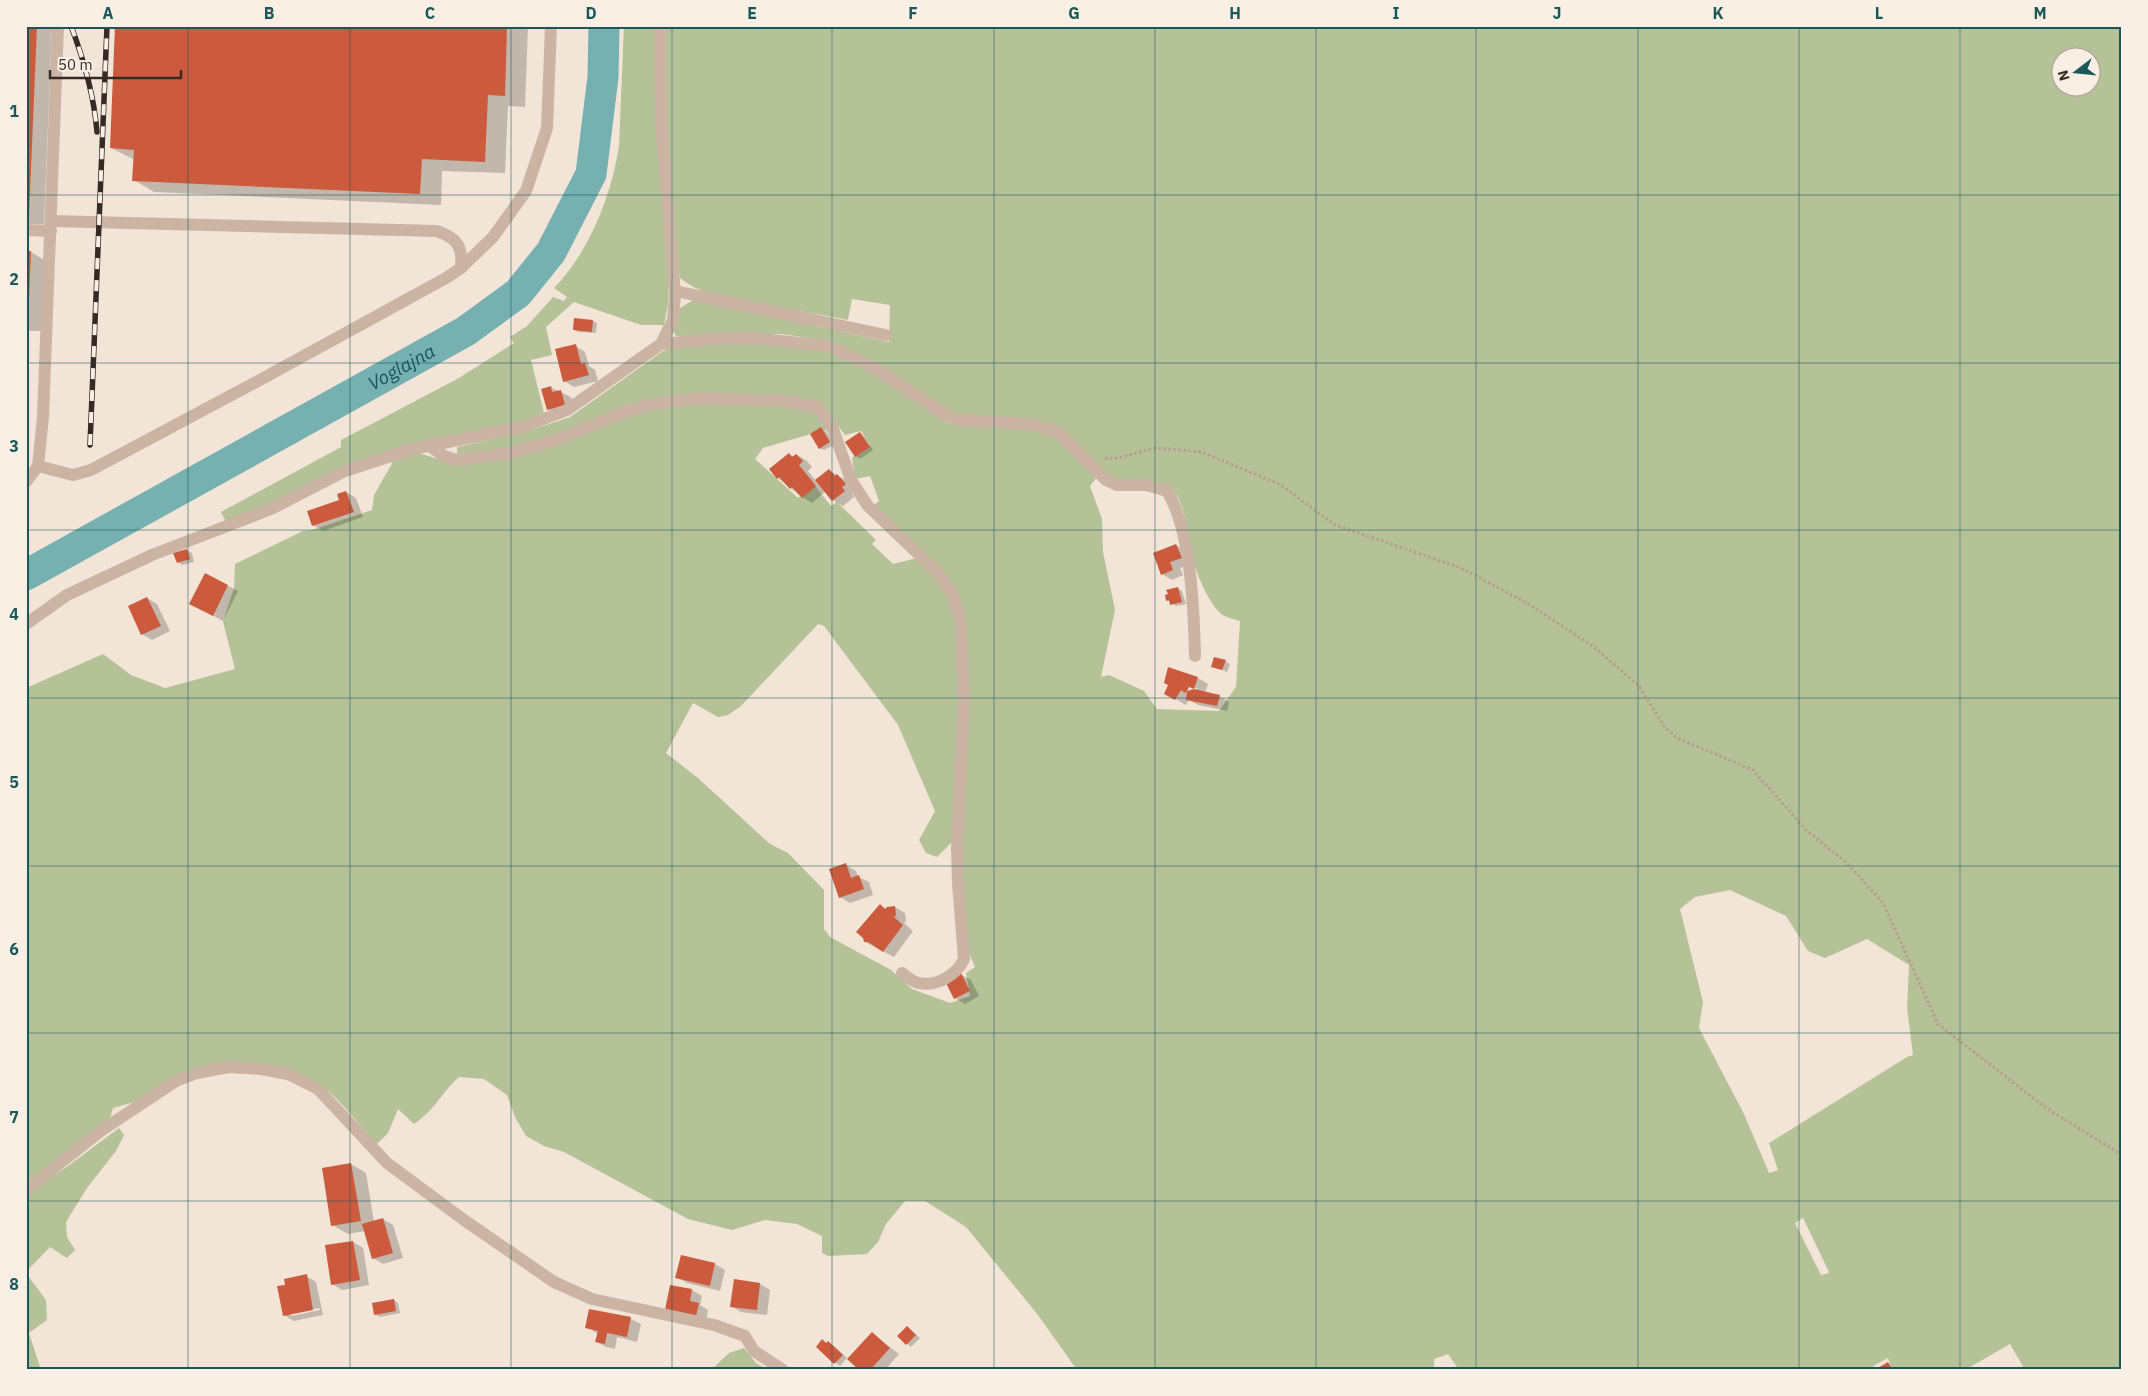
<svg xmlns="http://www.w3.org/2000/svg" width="2148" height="1396" font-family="'IBM Plex Sans',sans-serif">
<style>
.green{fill:#b5c297;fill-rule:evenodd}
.shadow{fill:#0003;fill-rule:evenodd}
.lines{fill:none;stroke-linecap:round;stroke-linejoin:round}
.river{stroke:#76b0b1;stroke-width:31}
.building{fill:#cc5a3c}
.path{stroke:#b79e8e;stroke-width:3;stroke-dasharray:2.5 2.5;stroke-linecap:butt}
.minor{stroke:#cbb4a4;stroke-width:12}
.rail-casing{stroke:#362a26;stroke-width:5.5}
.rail{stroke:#faefe4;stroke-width:4;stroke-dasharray:11;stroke-linecap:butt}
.grid{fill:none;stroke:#195759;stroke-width:1;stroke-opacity:0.55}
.labels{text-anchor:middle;stroke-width:4.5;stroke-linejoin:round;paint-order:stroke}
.water-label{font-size:19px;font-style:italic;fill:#195759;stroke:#faefe4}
.neatline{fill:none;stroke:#195759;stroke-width:2}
.grid-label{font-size:16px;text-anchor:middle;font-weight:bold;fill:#195759}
</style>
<rect width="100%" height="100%" fill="#f2e5d8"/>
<!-- green -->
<g class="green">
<path d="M624,26h30l15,252 -1,26 -4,21h-23l-67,-23 -28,25 6,28 -21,5 14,57 -134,29 -184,78 -6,-12 120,-65v-7l118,-62 55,-35 -4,-6 17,-11 26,-29 11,4 3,-4 -13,-9c36,-37 57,-92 65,-142z"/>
<path d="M665,26h1457v1344h-97l-15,-26 -45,26h-73l-4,-12 -15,8 1,4h-415l-11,-16 -14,5v11h-357l-39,-55 -72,-88 -41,-26h-20l-19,23 -8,18 -11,12 -39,2 -6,-3v-17l-25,-12 -32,-4 -33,10 -44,-11 -124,-67 -20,-6 -18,-10 -11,-19 -8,-22 -23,-16 -25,-2c-19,17 -23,32 -45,47l-16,-15 -10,24 -11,11c-19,-19 -36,-46 -59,-60 -40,-26 -97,-28 -140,-7 -13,6 -24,16 -36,22 -9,4 -20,6 -29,9l-4,14 -83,60v-494l77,-34 28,21 34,13 70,-19 -12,-47 11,-34 1,-24 68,-33 9,-1 60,-20 2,-15 20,-35 24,-7 35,10 60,-8 48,-12 58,-25 31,-10 65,-6 69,3 32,5 12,19 -65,19 -8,11 43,39 17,-12 16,20 6,-4 39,38 -4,4 21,20 24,-6 16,15 17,23 7,26 4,66 -9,154 -15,15 -11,-4 -7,-13 16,-29 -37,-86 -74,-99 -6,-2 -77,82 -13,9 -10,2 -25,-14 -27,50 32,25 72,66 18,9 36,37v39l6,8 61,33 21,19 38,14 20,-7 -4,-23 9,-6 -7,-16 -8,-102 8,-147 -3,-80 -8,-26 -9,-18 -20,-22 -54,-51 5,-4 -9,-25 -15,3 -3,-21 18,-13 -9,-14 -16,4 -24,-31 -32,-8 -91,-2 -54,7 -16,4 -71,31 -46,13 -49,8 -5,-2v-8l68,-15 45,-15 93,-66 10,-4 55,-7 82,5 30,8 42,23 65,46 19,3 55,1 18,3 19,8 15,13 24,27 -7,9 12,33 1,33 12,58 -14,67 8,-2 35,16 13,18 62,2 17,-24 4,-66c-6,-2 -17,-4 -21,-9 -12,-13 -21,-35 -26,-51 -6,-19 -6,-61 -23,-73 -18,-12 -40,-3 -59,-10l-56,-53 -42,-6 -43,-1 -21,-4 -66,-45 -20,-12 -39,-17 -43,-6 -105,2 -3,-5 7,-23 13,-8 12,2 184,40 1,-37 -38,-6 -4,21c-21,-4 -41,-8 -61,-11 -35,-6 -78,-8 -107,-31 -17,-79 -14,-171 -15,-252zM2060,58h30v30h-30zM1730,890l56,26 22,35 17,7 42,-19 42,26 -2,43 6,47 -6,2 -138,86 9,27 -9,3 -25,-59 -45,-86 4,-26 -23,-93 15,-12zM1803,1218l26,54v1l-8,2 -26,-52z"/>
<path d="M119,1128l5,7 -8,16 -29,37 -21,34 1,15 8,13 -8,8 -17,-11 -24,25v-78l42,-28z"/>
<path d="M26,1273l20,27 1,20 -18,13 12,37h-15z"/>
<path d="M744,1348l12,15 12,7h-57l18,-17z"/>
</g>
<!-- shadow -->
<g class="shadow">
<path d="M26,26h26l-8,198h-18z"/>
<path d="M116,26h412l-3,81 -17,-1 -3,67 -63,-2 -1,34 -287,-13 -20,-12 1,-20 -24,-12z"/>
<path d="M26,252h5l15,9 -2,70h-18z"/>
<path d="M593,321l4,2 -1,10 -18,-1 -4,-3z"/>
<path d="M575,346l10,6 4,14 6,4 3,11 -24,6 -10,-6z"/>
<path d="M550,387l21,10 3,13 -16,5 -10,-6z"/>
<path d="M821,429l5,2 8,14 -10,5 -5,-2z"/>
<path d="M860,434l4,2 9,14 -13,9 -4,-3z"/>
<path d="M789,454l5,3 3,-2 10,6 5,6 -4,4 8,10 13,-11 18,11 8,9 -3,3 2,4 -11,9 -10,-6 -7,-9 -14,12 -10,-6 -24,-19z"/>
<path d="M346,492l10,6 7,19 -40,14 -10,-6 27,-24z"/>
<path d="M1176,545l10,6 5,13 -11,4 3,7 -11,5 -10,-6z"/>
<path d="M187,550l5,3 2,9 -12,3 -4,-3z"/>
<path d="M206,574l32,17 -15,30 -22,-12z"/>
<path d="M1178,588l4,3 4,13 -10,2 -9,-6z"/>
<path d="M147,598l10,6 13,27 -18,9 -10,-6z"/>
<path d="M1225,661l5,3 -3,8 -14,-6z"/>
<path d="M1198,678l10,6 -3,9 14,3 10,6 -2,9 -29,-6 -9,-5 -3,5 -21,-12 5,-8zM1188,686l11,3 -13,3z"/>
<path d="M846,865l10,6 2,6 11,5 4,13 -23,8 -10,-6z"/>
<path d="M881,906l5,3 9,-2 10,6 1,8 -2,2 9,8 -19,26 -29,-15z"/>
<path d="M961,975l10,5 8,16 -14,8 -10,-6z"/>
<path d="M351,1164l15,9 8,49 9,-3 10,6 10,33 -20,6 -10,-6 -8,-27 -17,3 -16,-9z"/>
<path d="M353,1242l10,6 6,37 -27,5 -10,-6z"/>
<path d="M715,1264l10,6 -5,21 -33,-8 -10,-6z"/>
<path d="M306,1276l10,6 7,33 -29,6 -10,-6 2,-29zM319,1308l1,2 -29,6v-3z"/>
<path d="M760,1284l10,6 -3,25 -26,-3 -10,-6z"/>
<path d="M692,1290l10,6 -2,9 8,5 -2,11 -40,-12z"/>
<path d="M394,1300l4,3 2,10 -20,4 -5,-3z"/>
<path d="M590,1310l41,9 10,5 -4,18 -20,-5 -2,12 -9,-2 -9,-5 1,-8 -11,-7z"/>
<path d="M908,1327l12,11 -9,9 -12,-11z"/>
<path d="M872,1334l27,20 -14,16h-24z"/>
<path d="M822,1341l11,4 14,13 -7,8 -23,-19z"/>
</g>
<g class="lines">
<!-- river -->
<path class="river" id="s1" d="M26,575l440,-244 52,-38 33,-41 40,-78 12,-97 1,-51"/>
</g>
<!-- building -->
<g class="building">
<path d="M26,26h11l-8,190h-3z"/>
<path d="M115,26h392l-2,70 -17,-1 -3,67 -63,-3 -2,35 -288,-13 2,-31 -24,-2z"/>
<path d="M26,251h5l-3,72h-2z"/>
<path d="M574,318l19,2 -1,12 -19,-2z"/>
<path d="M576,344l5,20 4,-1 4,12 -26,7 -8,-33z"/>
<path d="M551,386l1,6 9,-2 4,15 -18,5 -6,-21z"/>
<path d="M821,427l9,15 -11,7 -9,-15z"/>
<path d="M860,432l10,15 -15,10 -10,-15z"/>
<path d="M789,453l3,4 4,-3 7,7 -4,4 17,21 -14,12 -10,-11 -2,2 -11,-12 -2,2 -8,-10z"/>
<path d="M829,469l6,7 2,-2 9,10 -4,3 3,4 -13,10 -17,-21z"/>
<path d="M346,491l8,21 -42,14 -5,-15 32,-11 -2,-6z"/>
<path d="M1176,544l6,14 -12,4 3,8 -12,5 -8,-22z"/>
<path d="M187,549l3,10 -13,4 -4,-10z"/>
<path d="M205,573l23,12 -15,31 -24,-12z"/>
<path d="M1178,587l4,15 -12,3 -1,-5 -3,1 -1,-6 3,-1 -2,-4z"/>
<path d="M147,597l14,29 -20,9 -13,-29z"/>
<path d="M1214,657l12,3 -4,10 -11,-3z"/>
<path d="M1168,667l30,10 -4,12 -5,-2 -2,4 7,-2 26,6 -3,11 -31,-6 1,-9 -2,2 -4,-3 -6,10 -11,-6 4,-9 -4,-2z"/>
<path d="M846,863l5,15 8,-3 5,14 -25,9 -10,-29z"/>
<path d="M880,904l5,5 2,-2 8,-1 1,9 -2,2 9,8 -20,27 -15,-10h-4l-1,-4 -7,-6z"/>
<path d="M961,973l9,18 -16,8 -9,-18z"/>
<path d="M351,1163l10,58 -30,5 -9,-58z"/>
<path d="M383,1218l10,35 -21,6 -10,-35z"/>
<path d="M353,1241l7,39 -29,5 -6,-40z"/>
<path d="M681,1255l34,8 -5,23 -35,-8z"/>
<path d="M307,1274l6,36 -30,6 -6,-30 8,-1 -1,-6z"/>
<path d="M734,1279l26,4 -3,27 -27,-3z"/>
<path d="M670,1285l22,4 -2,12 9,2 -3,13 -31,-6z"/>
<path d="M394,1299l2,12 -22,4 -2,-12z"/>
<path d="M589,1309l42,8 -4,20 -20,-4 -2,11 -10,-2 3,-11 -13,-3z"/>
<path d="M907,1326l9,9 -10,10 -9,-9z"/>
<path d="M872,1332l18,16 -20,22h-11l-12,-11z"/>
<path d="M822,1339l4,4 2,-2 15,14 -9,9 -18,-17z"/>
<path d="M1888,1362l5,8h-14l-1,-2z"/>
</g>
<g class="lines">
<!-- path -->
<path class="path" d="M1105,458l9,1 42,-11 46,4 79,33 54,40 126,43 66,35 67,44 45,39 25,40 13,12 76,32 53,60 41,33 36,40 55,121 108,84 76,47"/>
<!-- minor -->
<g class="minor">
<path d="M52,221l385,10c20,7 26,15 24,37"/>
<path d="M26,230l25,1"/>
<path d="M675,291l211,44"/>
<path d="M661,344l52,-5 39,-1 77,8 46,22 71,47 14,5 70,4 28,8 48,48 11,5h30l20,6c24,39 27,119 28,165"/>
<path d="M430,446l14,10 12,4 56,-7 47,-14 60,-25 29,-9 52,-7 86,3 32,6 15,22 18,51 17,26 70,67 15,22 8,27 3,79 -7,148 1,34 6,76c-7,16 -28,28 -45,24 -6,-1 -12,-6 -17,-10"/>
<path d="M38,466l35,9 18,-5 167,-89 188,-103 15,-10 32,-31 33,-46 21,-63 4,-102"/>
<path d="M26,482l12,-16 5,-49 15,-391"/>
<path d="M26,624l41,-29 85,-40 119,-46 74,-38 68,-22 110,-22 44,-17 94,-66 12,-24 2,-26 -14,-173 -1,-95"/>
<path d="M26,1190l76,-60 74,-49 21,-8 32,-6 32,2 27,5 30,15 69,74 77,57 90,62 38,17 122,26 31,11 9,15 29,19"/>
</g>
<!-- rail casing -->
<g class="rail-casing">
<g id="rail">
<path d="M71,26c13,34 23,70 26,106"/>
<path d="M90,445l17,-419"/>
</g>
</g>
<!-- rail -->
<use href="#rail" class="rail"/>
</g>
<!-- grid -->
<path class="grid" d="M188,26v1344M350,26v1344M511,26v1344M672,26v1344M832,26v1344M994,26v1344M1155,26v1344M1316,26v1344M1476,26v1344M1638,26v1344M1799,26v1344M1960,26v1344M26,195h2096M26,363h2096M26,530h2096M26,698h2096M26,866h2096M26,1033h2096M26,1201h2096"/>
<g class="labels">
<!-- water labels -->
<g class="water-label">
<text dy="7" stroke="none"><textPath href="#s1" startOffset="429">Voglajna</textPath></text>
</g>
</g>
<!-- border -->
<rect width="2148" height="1396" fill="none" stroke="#faefe4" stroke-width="55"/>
<!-- north arrow -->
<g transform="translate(2076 72) rotate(254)"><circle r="24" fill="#faefe4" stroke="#aca098"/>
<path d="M0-4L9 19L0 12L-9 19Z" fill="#195759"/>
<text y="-8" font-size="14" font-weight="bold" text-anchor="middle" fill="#362a26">N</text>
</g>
<!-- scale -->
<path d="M50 70v8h131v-8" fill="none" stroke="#362a26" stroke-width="2.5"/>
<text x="58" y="70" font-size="15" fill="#362a26" stroke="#faefe4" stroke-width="4" paint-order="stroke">50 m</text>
<rect x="28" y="28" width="2092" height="1340" class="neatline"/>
<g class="grid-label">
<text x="108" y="19">A</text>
<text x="269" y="19">B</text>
<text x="430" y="19">C</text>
<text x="591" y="19">D</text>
<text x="752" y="19">E</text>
<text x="913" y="19">F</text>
<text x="1074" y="19">G</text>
<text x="1235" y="19">H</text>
<text x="1396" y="19">I</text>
<text x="1557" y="19">J</text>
<text x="1718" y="19">K</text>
<text x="1879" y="19">L</text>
<text x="2040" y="19">M</text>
<text x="14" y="117">1</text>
<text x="14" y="285">2</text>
<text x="14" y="452">3</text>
<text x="14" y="620">4</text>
<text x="14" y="788">5</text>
<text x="14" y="955">6</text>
<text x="14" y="1123">7</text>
<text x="14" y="1290">8</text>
</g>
</svg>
